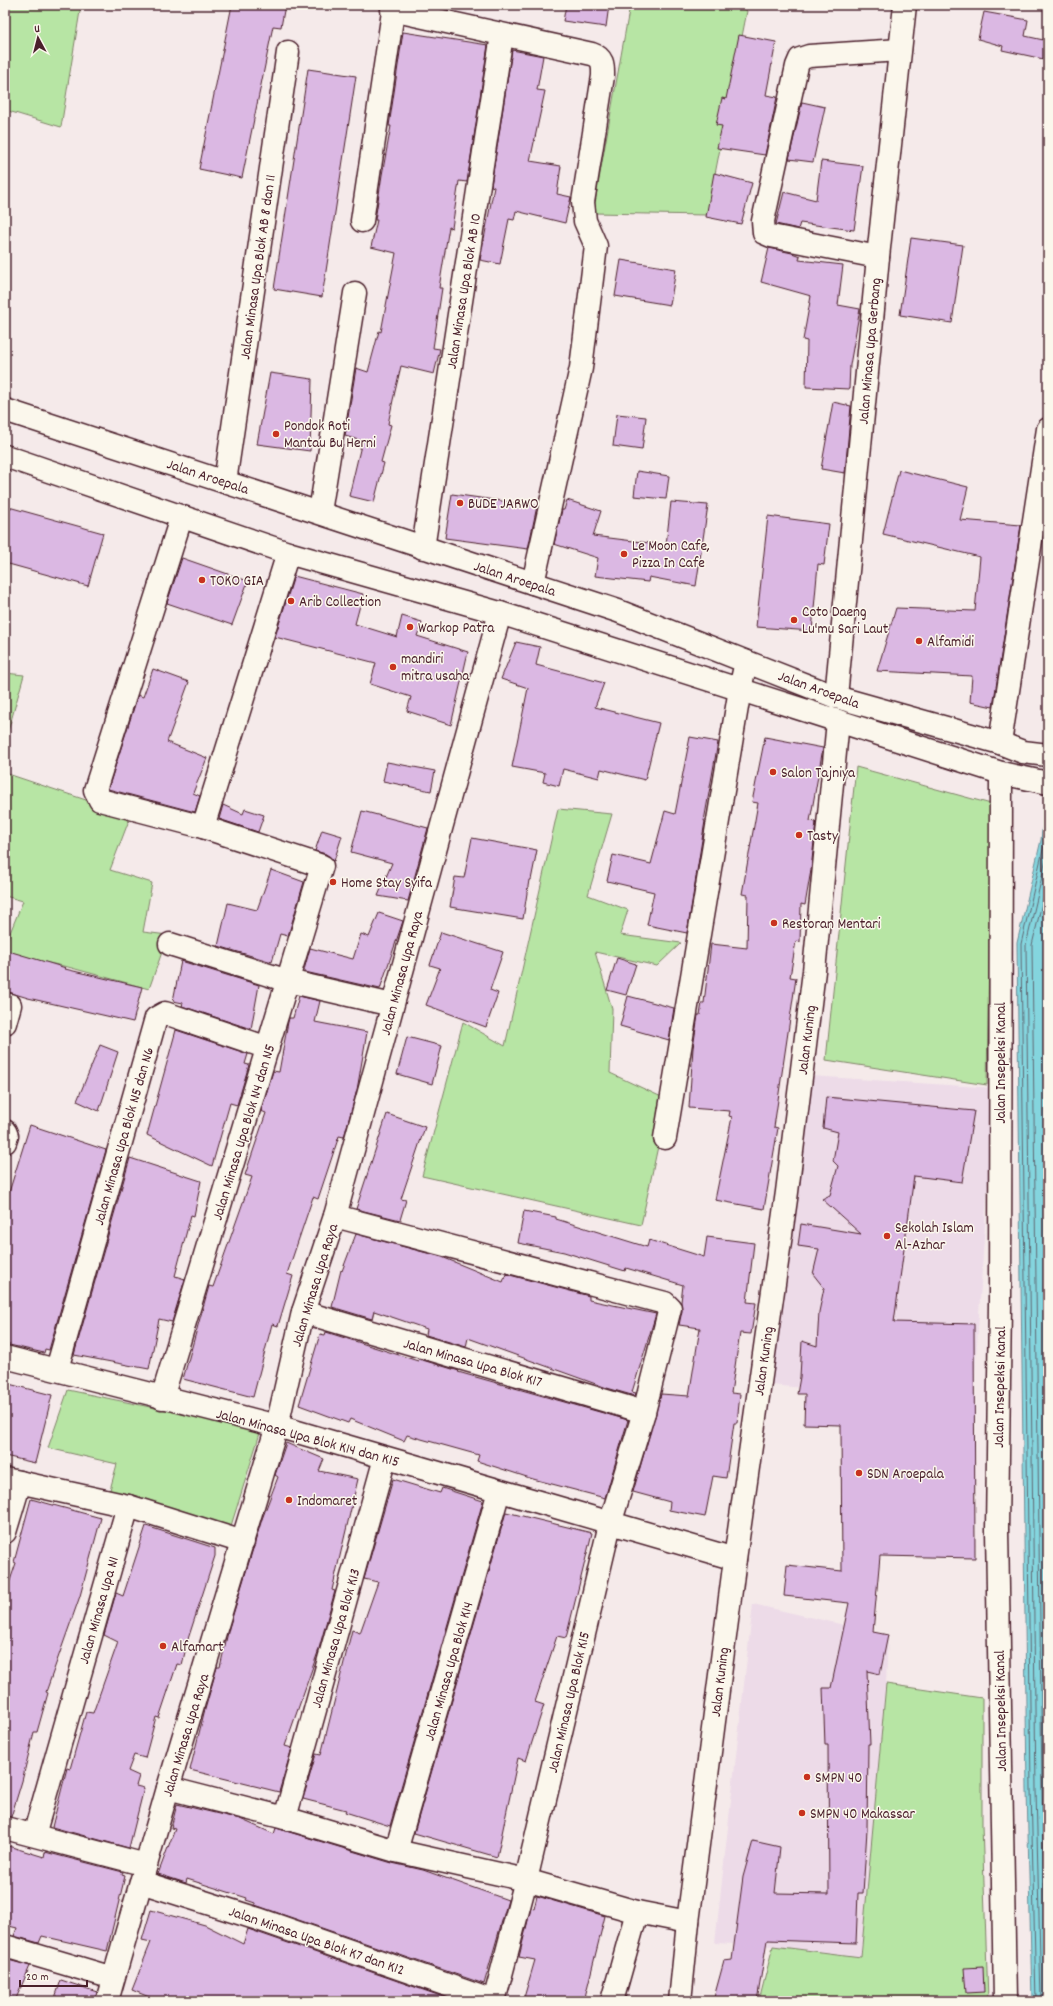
<svg xmlns="http://www.w3.org/2000/svg" width="1053" height="2006" font-family="Dekko,sans-serif">
<style>
.built{fill:#eddbe8}
.green{fill:#b7e5a4;stroke:#808268}
.water{fill:#84d5de;stroke:#6d8c96}
.lines{fill:none;stroke-linecap:round;stroke-linejoin:round}
.shore{stroke:#616873;stroke-width:1}
.building{fill:#dbb8e3;stroke:#4a1f2b}
.minor-casing{stroke:#4a1f2b;stroke-width:25}
.major-casing{stroke:#4a1f2b;stroke-width:25}
.minor{stroke:#fbf7ec;stroke-width:22}
.major{stroke:#fbf7ec;stroke-width:22}
.poi-dot{fill:#c8321e;stroke:#fbf7ec;stroke-width:1.5}
.labels{text-anchor:middle;stroke-width:3;stroke-linejoin:round;paint-order:stroke}
.street-label{font-size:15px;fill:#4a1f2b;stroke:#fbf7ec}
.poi-label{font-size:15px;fill:#4a1f2b;stroke:#fbf7ec;text-anchor:start}
</style>
<rect width="100%" height="100%" fill="#f5eaea"/>
<filter id="ink" filterUnits="userSpaceOnUse"><feTurbulence type="fractalNoise" baseFrequency=".025" numOctaves="2"/><feDisplacementMap in="SourceGraphic" scale="8" xChannelSelector="R" yChannelSelector="G"/><feConvolveMatrix kernelMatrix="1 2 1 2 8 2 1 2 1" color-interpolation-filters="sRGB"/></filter>
<g filter="url(#ink)">
<!-- built -->
<g class="built">
<path d="M811,1076l183,12 -20,302 1,168 -91,-2 12,-93 -18,-68 -106,-10z"/>
<path d="M753,1604l135,31 -2,49 -25,273 -88,-11 -58,-3z"/>
</g>
<!-- green -->
<g class="green">
<path d="M5,5h76l-20,122 -56,-17z"/>
<path d="M630,5h109l8,6 -40,204 -114,-2z"/>
<path d="M5,673l19,2 -19,67z"/>
<path d="M856,767l135,37 -4,281 -161,-25z"/>
<path d="M5,773l126,42 -21,55 42,13 -9,49 25,3 -19,54 -81,-22 -63,-13v-9l18,-44 -18,-5z"/>
<path d="M558,809l54,5 -24,81 40,15 -8,25 61,8 -24,23 -62,-14 17,57 -2,64 58,27 -27,125 -219,-49 41,-154 42,24z"/>
<path d="M68,1390l193,40 -31,99 -122,-32 9,-33 -69,-16z"/>
<path d="M886,1684l96,14v127l6,176h-229l14,-55 88,11z"/>
</g>
<!-- water -->
<path class="water" d="M1048,778v1223h-16l-5,-211 -10,-847 24,-103z"/>
<g class="lines">
<!-- shore -->
<g class="shore">
<path d="M1036,2001l-5,-211 -10,-846 24,-103 3,-25"/>
<path d="M1041,2001l-5,-211 -10,-845 22,-94"/>
<path d="M1047,2001l-5,-211 -10,-845 16,-67"/>
</g>
</g>
<!-- building -->
<g class="building">
<path d="M232,5h53l-4,22 -8,-1 -31,152 -43,-9z"/>
<path d="M566,5h43l-3,22 -43,-6z"/>
<path d="M984,12l44,8 -3,16 23,5v19l-46,-10 1,-4 -25,-7z"/>
<path d="M403,32l85,13 -21,137 -8,-1 -7,47 -3,-1 -10,61h3l-9,60 7,1 -6,25 -33,-8 -8,34 -5,24 3,1 -10,37 3,1 -10,39 -25,-6 13,-55 -17,-5 11,-68 12,4 11,-41 2,1 15,-79 -25,-6 6,-27h-2l7,-45 9,-49h-2z"/>
<path d="M739,35l37,7 -10,53 11,2 -12,58 -48,-7 5,-22 -6,-1 6,-27 4,1z"/>
<path d="M512,50l31,6 -6,34 8,1 -15,70 31,5 -4,28 14,3 -6,26 -49,-12 -2,9 -5,-1 -9,45 -20,-4 14,-73 -3,-1z"/>
<path d="M308,69l48,7 -34,221 -48,-8z"/>
<path d="M802,102l23,5 -12,55 -24,-3z"/>
<path d="M821,161l42,5 -9,64 -54,-7 -2,6 -22,-5 8,-32 32,8z"/>
<path d="M714,173l38,10 -11,41 -35,-7z"/>
<path d="M911,238l52,7 -11,78 -52,-8z"/>
<path d="M769,248l23,5 8,3 -1,4 44,5 -5,40 22,4 -10,56 -1,24 -43,-2 1,-46 -4,-1 8,-44 -50,-14z"/>
<path d="M621,260l55,9 -6,36 -55,-9z"/>
<path d="M270,373l42,6 -2,72 -53,-7z"/>
<path d="M833,402l18,4 -6,67 -24,-4z"/>
<path d="M617,414l29,3 -4,33 -29,-4z"/>
<path d="M899,470l69,17 -8,33 61,5 -28,182 -23,-5 2,-26 -95,-5 19,-63 79,3 5,-54 -97,-23z"/>
<path d="M637,471l32,5 -3,23 -32,-3z"/>
<path d="M452,494l85,12 -9,43 -83,-11z"/>
<path d="M567,500l34,11 -8,25 73,9 5,-43 37,3 -12,81 -47,-9 -1,5 -53,-6 3,-18 -44,-14 8,-34h2z"/>
<path d="M5,506l98,27 -15,53 -83,-23z"/>
<path d="M768,516l61,8 -5,41 -6,-1 -6,67 -56,-4z"/>
<path d="M182,558l66,23 -16,44 -65,-22z"/>
<path d="M294,576l69,18 -8,30 42,13 5,-21 20,6 -5,14 51,16 -17,73 -44,-14 4,-14 -41,-13 6,-21 -101,-26z"/>
<path d="M516,642l24,5 -4,18 68,18 -9,24 64,16 -14,57 -44,-11 -2,9 -36,-9 -4,17 -16,-4 2,-9 -33,-6 16,-79 -27,-9z"/>
<path d="M153,669l36,13 -22,60 40,16 -14,35 7,3 -5,16 -87,-23 30,-94 5,2z"/>
<path d="M690,737l28,5 -14,79h1l-18,112 -40,-8 7,-33 -47,-11 6,-26 38,9 14,-53 10,3z"/>
<path d="M765,737l58,11 -13,73 6,1 -5,48 -6,35 -4,-1 -1,38 -4,-1 -6,36 6,1 -22,149 4,1 -14,81 -49,-9 17,-83 -3,-1 1,-5 -41,-3 4,-60 5,-33h2l2,-12h2l7,-59 36,4 1,-53 -6,-1 16,-91 -6,-1z"/>
<path d="M387,762l48,9 -4,20 -48,-10z"/>
<path d="M223,805l20,9 2,-5 19,6 -6,17 -39,-13z"/>
<path d="M362,811l66,17 -20,73 -30,-5 14,-33 -41,-11z"/>
<path d="M322,830l20,6 -8,25 -8,-7 -11,-3z"/>
<path d="M472,838l65,12 -6,30h-2l-6,39 -73,-12 5,-30 9,1z"/>
<path d="M271,870l33,12 -16,54 -8,-2 -8,28 -54,-16 10,-43 29,7z"/>
<path d="M379,913l24,8 -23,68 -75,-17 -1,-2 6,-22 43,11 8,-25 8,3z"/>
<path d="M441,932l62,20 -13,38 8,3 -12,34 -60,-22 14,-37 -10,-3z"/>
<path d="M5,950l61,18 -1,1 77,18 -9,35 -105,-24 -23,-7z"/>
<path d="M617,958l19,6 -10,31 -19,-5z"/>
<path d="M181,961l78,24 -8,44 -69,-23 1,-3 -10,-2z"/>
<path d="M299,996l21,5 -5,21 52,10 -10,58 -13,47 -5,-1 -21,63 -5,-2 -26,77 6,2 -15,50 -6,-2 -19,73 -70,-18 26,-93 4,1 39,-110 -7,-2 21,-62 -5,-2 12,-40 6,1 9,-50 1,-4h4z"/>
<path d="M628,996l46,12 -5,32 -49,-14z"/>
<path d="M176,1030l72,24 -3,10 4,1 -12,40 -7,-2 -18,63 -65,-31z"/>
<path d="M407,1037l35,9 -10,38 -35,-10z"/>
<path d="M100,1045l18,7 -19,59 -22,-10z"/>
<path d="M826,1097l148,14 -12,71 -48,-6 -20,146 80,2 1,234 -95,-2 -7,76 15,3 -8,39 -13,-3 3,73h-2l-1,86 -4,63h-5l-2,50 -89,-3 -10,61h-44l11,-40 8,-1 11,-83 10,-36 27,6 -5,46 54,1 -1,-149h-3l-2,-57h8l18,-85 -65,-7 3,-31 55,6 -1,-146 -37,-1 1,-30h-8l3,-17 2,-36 15,5 2,-34 5,-24 -11,-14 6,-25 -21,-3 3,-22 60,10 -39,-35 8,-4 8,-29 -5,-5 5,-29 -15,-4z"/>
<path d="M387,1114l38,13 -24,72 5,1 -6,20 -44,-11z"/>
<path d="M30,1125l76,25 -57,200 -4,-1 -1,4 -39,-9v-139z"/>
<path d="M130,1158l71,23 -7,35 -3,-1 -16,61 10,3 -13,43 -13,-3 -10,50 -75,-14z"/>
<path d="M524,1211l32,6v2l91,28 2,-7 55,17 3,-20 47,6 -7,59 9,1 -5,31 -11,-1 -9,60 9,1 -3,29h-3l-8,55 -13,-2 -8,41 -36,-7 1,-8 -37,-10 28,-98 28,2 11,-68 -21,-3 3,-14 -1,-9 2,-17 -57,-17 -1,3 -61,-19 -46,-9z"/>
<path d="M356,1234l86,23 61,25 3,-8 83,22v4l67,14 -24,78 4,1 -1,3 -28,-8 -139,-50 -2,9 -40,-12 1,-6 -53,-18 -2,8 -40,-12 9,-37 1,1z"/>
<path d="M326,1332l92,29 1,-2 40,12 -1,1 170,48 -23,78 -72,-19 -56,-18 2,-6 -72,-20 -3,6 -54,-22 -2,4 -49,-18 21,-71 5,1z"/>
<path d="M5,1383l47,12 -17,68 -30,-7z"/>
<path d="M286,1443l38,16 -5,12 39,8 -26,111 3,1 -17,61 -33,94 7,2 -13,44 -89,-22 14,-57 13,-46h3l9,-39 33,-109 16,-42 -3,-2z"/>
<path d="M393,1479l47,14 2,-5 41,13 -93,325 -45,-14 1,-2 -43,-11 13,-45 5,1 31,-125 8,3 18,-51 -14,-3z"/>
<path d="M31,1499l70,19 -21,78 -34,96 2,1 -11,39h-3l-12,49 -11,36 -6,-1v-221l11,-32 -2,-1z"/>
<path d="M506,1512l86,21 -26,105 -9,-2 -22,66 9,3 -18,56 -8,-3 -21,99 -83,-24z"/>
<path d="M146,1526l69,22v8l-27,83 -6,26 -5,-1 -18,54 -3,-1 -11,41 -11,-3 -6,16 11,5 -3,10 8,2 -15,60 -77,-21 15,-59 3,1 16,-57 7,1 25,-71 -14,-7 12,-42 7,3z"/>
<path d="M177,1804l63,15 34,15 2,-6 116,35 31,7 85,30 -24,84 -229,-79v-2l-9,-3 1,-2 -60,-19 -1,4 -28,-9 17,-45 -4,-1z"/>
<path d="M5,1845l39,12 1,-5 78,20 -1,3 3,1 -18,75 -65,-15 -3,7 -25,-7 3,-8 -12,-3z"/>
<path d="M537,1896l68,20 -21,85h-61l12,-41 -16,-3 12,-49 3,1z"/>
<path d="M151,1910l54,15 38,19 5,-15 207,72h-296l-27,-11 19,-48 -9,-2z"/>
<path d="M5,1959l25,7 -15,35h-10z"/>
<path d="M983,1967l1,25 -18,1 -2,-25z"/>
<path d="M61,1980l36,12 -2,9h-41z"/>
</g>
<g class="lines">
<!-- minor casing -->
<g class="minor-casing">
<g id="minor">
<path d="M392,10l200,44c12,4 11,12 11,22l-20,126 2,19 11,25 -15,122 -48,215"/>
<path d="M362,221l32,-216"/>
<path d="M878,257l-107,-21 -7,-3 -1,-12 34,-155 3,-7 9,-3 91,-6"/>
<path d="M225,482l63,-430"/>
<path d="M320,512l35,-219"/>
<path d="M423,548l79,-513"/>
<path d="M836,697l42,-440 27,-252"/>
<path d="M1000,743l48,-314"/>
<path d="M1001,773l-1,531 -3,226 8,471"/>
<path d="M203,827l85,-274"/>
<path d="M170,944l118,37 104,24"/>
<path d="M5,1004l5,1 -5,18"/>
<path d="M5,1131l2,5 -2,6"/>
<path d="M665,1138l75,-449 6,-27"/>
<path d="M335,1216l330,87 5,5 -26,104 -34,112 -84,356 -32,121"/>
<path d="M303,1312l341,100"/>
<path d="M5,1357l272,69 458,133"/>
<path d="M57,1369l99,-351 9,-5 103,35"/>
<path d="M162,1398l160,-532 -119,-39 -103,-27 -5,-10 86,-272"/>
<path d="M5,1479l123,27 -94,329"/>
<path d="M128,1506l115,36"/>
<path d="M5,1532l15,-50"/>
<path d="M168,1788l117,30 111,33 130,29 111,32 51,10"/>
<path d="M285,1818l100,-360"/>
<path d="M5,1828l141,37"/>
<path d="M396,1851l103,-360"/>
<path d="M141,1882l117,37 235,82"/>
<path d="M5,1946l108,32"/>
<path d="M107,2001l61,-213 109,-362 26,-114 32,-96 165,-603"/>
<path d="M612,2001l25,-89"/>
<path d="M680,2001l8,-79 47,-363 52,-367 27,-221 24,-250"/>
</g>
</g>
<!-- major casing -->
<g class="major-casing">
<g id="major">
<path d="M5,410l613,201 218,86 164,46 23,9 25,3"/>
<path d="M5,456l283,97 212,60 501,160 47,10"/>
</g>
</g>
<!-- minor -->
<use href="#minor" class="minor"/>
<!-- major -->
<use href="#major" class="major"/>
</g>
</g>
<!-- markers -->
<g class="poi-dot">
<circle cx="276" cy="434" r="4"/>
<circle cx="460" cy="503" r="4"/>
<circle cx="624" cy="554" r="4"/>
<circle cx="202" cy="580" r="4"/>
<circle cx="291" cy="601" r="4"/>
<circle cx="794" cy="620" r="4"/>
<circle cx="410" cy="627" r="4"/>
<circle cx="919" cy="641" r="4"/>
<circle cx="393" cy="667" r="4"/>
<circle cx="773" cy="772" r="4"/>
<circle cx="799" cy="835" r="4"/>
<circle cx="333" cy="882" r="4"/>
<circle cx="774" cy="923" r="4"/>
<circle cx="887" cy="1236" r="4"/>
<circle cx="859" cy="1473" r="4"/>
<circle cx="289" cy="1500" r="4"/>
<circle cx="163" cy="1646" r="4"/>
<circle cx="807" cy="1777" r="4"/>
<circle cx="802" cy="1813" r="4"/>
</g>
<g class="labels">
<!-- street labels -->
<g class="street-label">
<text transform="translate(257 267) rotate(-82)" y="5">Jalan Minasa Upa Blok AB 8 dan 11</text>
<text transform="translate(463 291) rotate(-81)" y="5">Jalan Minasa Upa Blok AB 10</text>
<text transform="translate(869 351) rotate(-85)" y="5">Jalan Minasa Upa Gerbang</text>
<text transform="translate(208 476) rotate(18)" y="5">Jalan Aroepala</text>
<text transform="translate(515 578) rotate(18)" y="5">Jalan Aroepala</text>
<text transform="translate(819 689) rotate(20)" y="5">Jalan Aroepala</text>
<text transform="translate(401 973) rotate(-75)" y="5">Jalan Minasa Upa Raya</text>
<text transform="translate(806 1040) rotate(-83)" y="5">Jalan Kuning</text>
<text transform="translate(1000 1063) rotate(-90)" y="5">Jalan Insepeksi Kanal</text>
<text transform="translate(243 1132) rotate(-73)" y="5">Jalan Minasa Upa Blok N4 dan N5</text>
<text transform="translate(123 1136) rotate(-74)" y="5">Jalan Minasa Upa Blok N5 dan N6</text>
<text transform="translate(314 1285) rotate(-73)" y="5">Jalan Minasa Upa Raya</text>
<text transform="translate(763 1361) rotate(-82)" y="5">Jalan Kuning</text>
<text transform="translate(473 1362) rotate(16)" y="5">Jalan Minasa Upa Blok K17</text>
<text transform="translate(999 1387) rotate(-89)" y="5">Jalan Insepeksi Kanal</text>
<text transform="translate(308 1437) rotate(15)" y="5">Jalan Minasa Upa Blok K14 dan K15</text>
<text transform="translate(98 1610) rotate(-74)" y="5">Jalan Minasa Upa N1</text>
<text transform="translate(335 1638) rotate(-74)" y="5">Jalan Minasa Upa Blok K13</text>
<text transform="translate(448 1671) rotate(-74)" y="5">Jalan Minasa Upa Blok K14</text>
<text transform="translate(719 1682) rotate(-83)" y="5">Jalan Kuning</text>
<text transform="translate(568 1702) rotate(-77)" y="5">Jalan Minasa Upa Blok K15</text>
<text transform="translate(1000 1711) rotate(-91)" y="5">Jalan Insepeksi Kanal</text>
<text transform="translate(185 1735) rotate(-73)" y="5">Jalan Minasa Upa Raya</text>
<text transform="translate(317 1940) rotate(19)" y="5">Jalan Minasa Upa Blok K7 dan K12</text>
</g>
<!-- poi labels -->
<g class="poi-label">
<text x="284" y="430">Pondok Roti<tspan x="284" dy="17">Mantau Bu Herni</tspan></text>
<text x="468" y="508">BUDE JARWO</text>
<text x="632" y="550">Le Moon Cafe,<tspan x="632" dy="17">Pizza In Cafe</tspan></text>
<text x="210" y="585">TOKO GIA</text>
<text x="299" y="606">Arib Collection</text>
<text x="802" y="616">Coto Daeng<tspan x="802" dy="17">Lu'mu Sari Laut</tspan></text>
<text x="418" y="632">Warkop Patra</text>
<text x="927" y="646">Alfamidi</text>
<text x="401" y="663">mandiri<tspan x="401" dy="17">mitra usaha</tspan></text>
<text x="781" y="777">Salon Tajniya</text>
<text x="807" y="840">Tasty</text>
<text x="341" y="887">Home Stay Syifa</text>
<text x="782" y="928">Restoran Mentari</text>
<text x="895" y="1232">Sekolah Islam<tspan x="895" dy="17">Al-Azhar</tspan></text>
<text x="867" y="1478">SDN Aroepala</text>
<text x="297" y="1505">Indomaret</text>
<text x="171" y="1651">Alfamart</text>
<text x="815" y="1782">SMPN 40</text>
<text x="810" y="1818">SMPN 40 Makassar</text>
</g>
</g>
<!-- margin -->
<rect width="1053" height="2006" fill="none" stroke="#fbf7ec" stroke-width="20"/>
<rect x="10" y="10" width="1033" height="1986" fill="none" stroke="#4a1f2b" stroke-width="1.5" filter="url(#ink)"/>
<!-- north arrow -->
<g transform="translate(38 38) rotate(353)" stroke="#fbf7ec" stroke-width="3" paint-order="stroke">
<path d="M0-3L7 15L0 10L-7 15Z" fill="#4a1f2b"/>
<text y="-6" font-size="11" font-weight="bold" text-anchor="middle" fill="#4a1f2b">U</text>
</g>
<!-- scale -->
<path d="M20 1980v6h67v-6" fill="none" stroke="#4a1f2b" stroke-width="2"/>
<text x="26" y="1980" font-size="12" fill="#4a1f2b" stroke="#fbf7ec" stroke-width="3" paint-order="stroke">20 m</text>
</svg>
